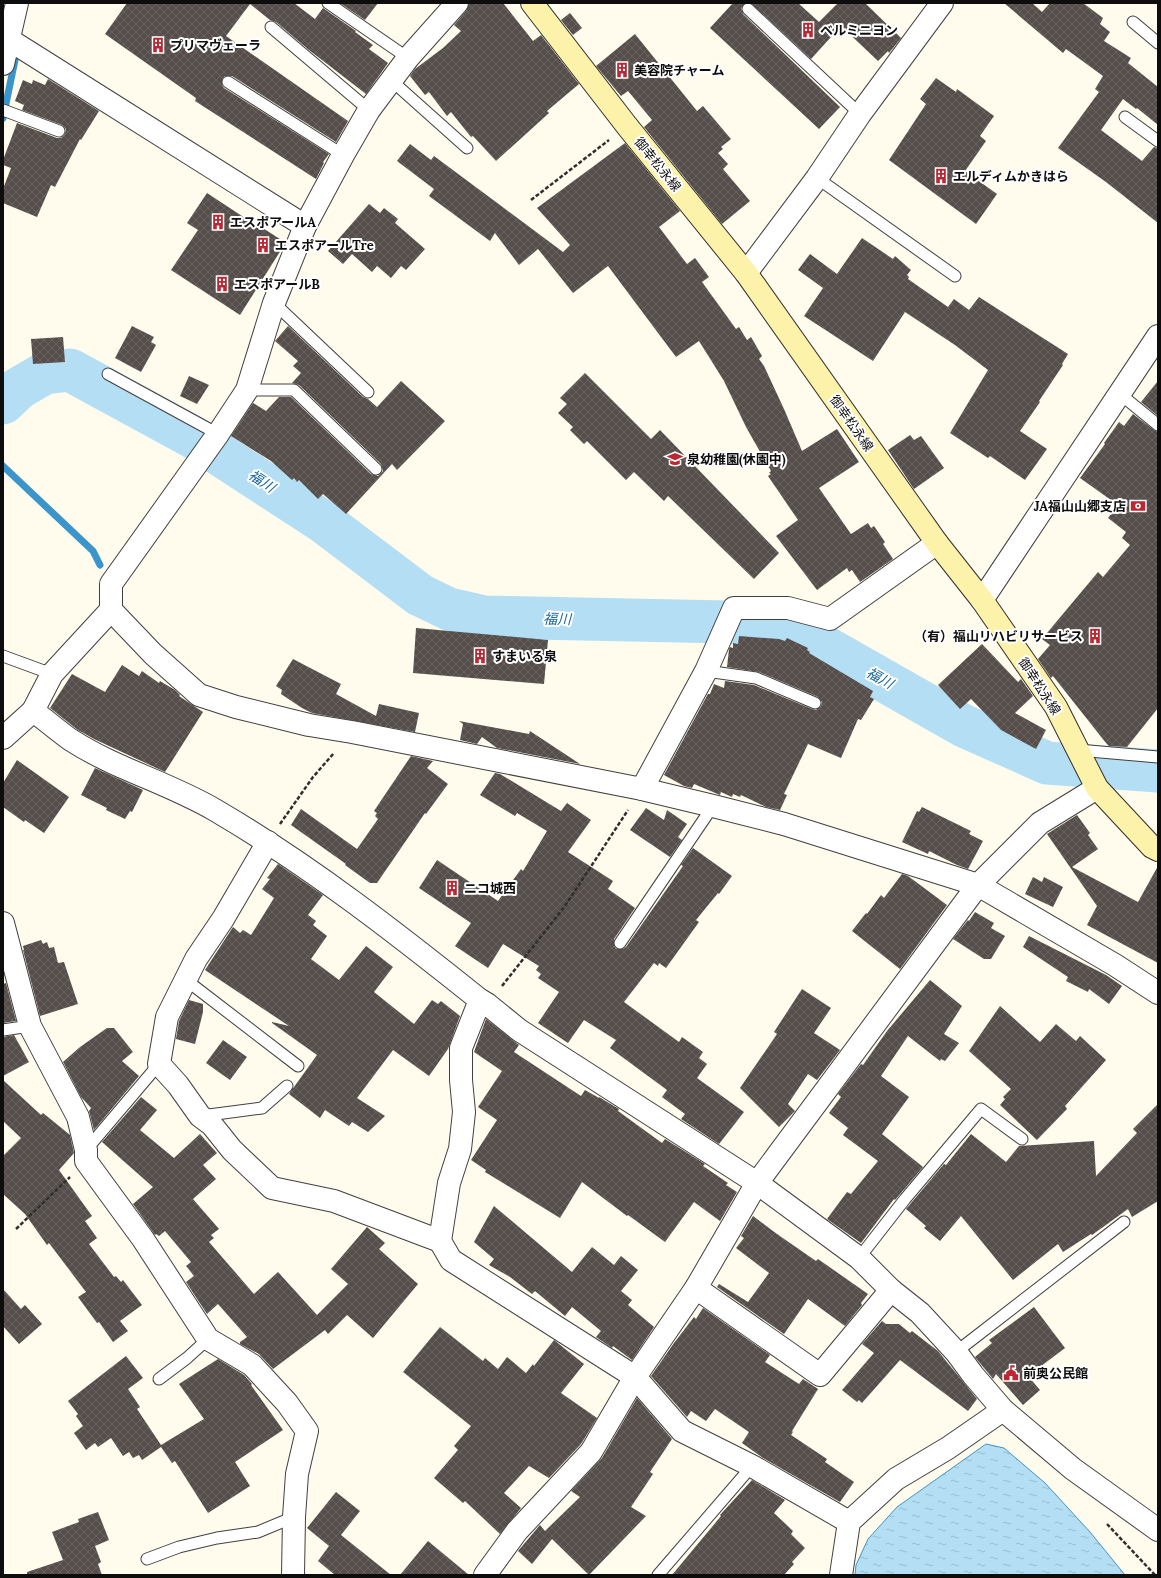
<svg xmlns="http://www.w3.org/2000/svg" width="1161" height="1578" font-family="Lora,'Noto Sans JP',serif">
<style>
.water{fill:url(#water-ripples);stroke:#3c95ca}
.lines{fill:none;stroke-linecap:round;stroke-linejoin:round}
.stream{stroke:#3c95ca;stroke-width:7}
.river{stroke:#b3def4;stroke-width:43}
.building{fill:url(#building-cross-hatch)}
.service-casing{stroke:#404040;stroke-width:13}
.minor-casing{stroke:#404040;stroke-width:24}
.secondary-casing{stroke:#2f2f2f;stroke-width:24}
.path{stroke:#2f2f2f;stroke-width:2.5;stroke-dasharray:4 2;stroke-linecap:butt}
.service{stroke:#fff;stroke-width:11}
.minor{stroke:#fff;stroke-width:22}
.secondary{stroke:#fdf2aa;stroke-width:22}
.labels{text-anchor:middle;stroke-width:4;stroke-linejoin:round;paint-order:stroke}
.poi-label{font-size:13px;font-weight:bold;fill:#0d0d0d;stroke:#fff;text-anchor:start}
.street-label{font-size:13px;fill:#0d0d0d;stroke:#fff}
.water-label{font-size:14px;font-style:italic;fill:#19669b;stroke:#fff}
</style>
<defs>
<pattern id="water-ripples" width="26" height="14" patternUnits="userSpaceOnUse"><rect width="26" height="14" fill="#b3def4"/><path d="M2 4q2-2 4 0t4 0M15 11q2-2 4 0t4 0" fill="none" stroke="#99bdd0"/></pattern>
<pattern id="building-cross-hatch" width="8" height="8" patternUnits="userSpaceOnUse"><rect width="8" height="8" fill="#554e4a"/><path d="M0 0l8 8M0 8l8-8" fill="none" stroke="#686360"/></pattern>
</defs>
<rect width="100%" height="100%" fill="#fffbed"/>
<!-- water -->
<path class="water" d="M986,1444l18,4 41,35 45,49 35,43h-270l1,-10 12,-26 29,-32z"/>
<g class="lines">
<!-- stream -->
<g class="stream">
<path d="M3,118l12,-58"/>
<path d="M3,466l90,85 7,14"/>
</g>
<!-- river -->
<path class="river" d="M3,403l16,-15 26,-15 25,-3 123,67 132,86 95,72 29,14 35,8 289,6 29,11 162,92 83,37 111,8"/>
</g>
<!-- building -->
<g class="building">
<path d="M127,3h167l21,16 8,-11 33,23 -1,1 18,13 -4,4 19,14 -22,31 -57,-44 -33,-28 -6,-2 -20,-16 -24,32 122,85 -12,21 -104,-66h-7l-3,3v6l2,3 105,66 -6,8 1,1 -8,16 -121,-78 1,-3 -91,-64z"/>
<path d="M340,3h38l-13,17z"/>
<path d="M469,3h34l30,38 8,-6 38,49 -32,27 2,2 -53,48 -23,-25 -2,1 -20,-25 -4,4 -18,-24 -4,3 -15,-19 5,-7 28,-21 18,-17 -7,-6 12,-14z"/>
<path d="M733,3h12l-4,5 2,6 97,93 -21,22 -109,-101z"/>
<path d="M751,3h47l21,19 19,-19h27l36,35 -12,15 -1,-2 -10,10 -37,-35 -30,33z"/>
<path d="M1004,3h28l10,9 8,-9h33l20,15 -3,6 10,8 -6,9 27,17 -3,5 30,24v38l-21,-17 -1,1 -13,-10 -22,31 41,31 12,-14 4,1v75l-52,-41 -48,-34 41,-56 -4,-3 8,-13 -37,-27 -3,4z"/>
<path d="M570,13l12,15 -9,7 -12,-15z"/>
<path d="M635,34l62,77 6,-5 28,33 -10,8 2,2 -5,4 10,11 -5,5 27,32 -28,23 -78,-97 8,-7 -24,-29 -7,5 -25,-30z"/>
<path d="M936,78l20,14 1,-3 37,27 -14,20 6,5 -21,30 32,23 -21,30 -87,-64 37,-56 -6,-5z"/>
<path d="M48,79l51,32 -18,29 -1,-1 -25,48 -4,-2 -14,32 -34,-14v-14l8,-21 -8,-3v-5l14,-37 40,15h4l4,-4 1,-5 -4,-4 -40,-15 2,-5 -9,-4 8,-21 9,4 1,-4 12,5z"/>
<path d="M625,143l55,68 -21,16 28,37 8,-6 14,19 -7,5 34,47 3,-2 8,13 4,-3 11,19 -3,3 5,7 20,43 18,42 35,-22 22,33 -40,26 32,46 17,-11 3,5 3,-2 11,16 -2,2 10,15 -33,23 -8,-12 -3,2 -2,-4 -30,22 -41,-54 22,-16 -30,-44 3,-2 -2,-1 2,-2 -25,-44 -22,-46 -25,-40 -23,16 -68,-91 -35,27 -35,-44 -19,16 -24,-32 -5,8 -61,-45 5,-7 -37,-28 13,-17 21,16 3,-4 129,96 7,-7 -33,-37z"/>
<path d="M207,193l50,33 1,-1 25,16 -4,8 2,1 -41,65 -69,-45 27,-40 -11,-7z"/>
<path d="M369,204l11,9 4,-5 14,11 -3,4 30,26 -19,21 -5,-4 -10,12 -14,-12 -5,6 -20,-18 -9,10 -15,-13z"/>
<path d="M862,238l31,21 2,-3 16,14 -4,5 2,2 -1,2 40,28 6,-8 15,11 10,-13 89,57 -6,10 1,1 -24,36 1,1 -20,29 27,18 -22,31 -35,-24 -2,2 -38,-25 38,-63 -33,-25 -50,-33 -32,49 -69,-45 19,-28 -25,-18 12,-16 27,20z"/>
<path d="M132,326l22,11 -3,5 5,3 -15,27 -26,-14z"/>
<path d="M288,326l75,71 5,2 9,8 24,-26 44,40 -48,49 -5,-6 -46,50 -23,-20 -5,5 -19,-19 -2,2 -3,-4 -2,2 -21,-19 -40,-25 22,-33 13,8 13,-14h12l80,77 7,2 5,-5 -2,-7 -82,-79 -7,-2 9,-10 -8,-7 5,-5 -23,-20z"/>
<path d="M63,337l2,25 -32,2 -2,-25z"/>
<path d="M585,373l66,66 9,-9 119,123 -25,26 -86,-83 -4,5 -30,-29 -8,8 -39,-39 -3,3 -14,-14 3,-3 -15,-14 9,-9 -7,-6z"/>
<path d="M189,376l20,9 -12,19 -17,-8z"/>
<path d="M1158,381v35l-17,-14z"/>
<path d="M1133,414l21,16 4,2v276l-31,39 -18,-1 -3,-3 -53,-67 -2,2 -13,-19 12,-14 -8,-6 56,-67 5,5 27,-32 -8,-7 4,-6 -18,-14 10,-13 -38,-27 25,-34 -1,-1 15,-21 5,4z"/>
<path d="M910,435l4,5 7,-4 23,32 -30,21 -26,-39z"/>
<path d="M416,628l132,12 -4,44 -131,-11z"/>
<path d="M739,636l40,3 6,2 2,-3 21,10 -1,2 3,2 -1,1 64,38 -3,6 4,2 -13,21 -3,-1 -17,39 -33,-14 -24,50 3,1 -7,15 -14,-3 -25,-12 -1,2 -7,-3 -1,3 -11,-5 -1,3 -26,-11 -2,4 -8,-2 -20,-11 44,-81h2l4,-10 10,4 1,-7 29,4 58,24 4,1 5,-4 1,-4 -4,-5 -59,-25 -32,-5 2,-18 1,-2 3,1v-5l5,1z"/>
<path d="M982,644l36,38 3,-3 12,17 -18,17 31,17 -10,19 -35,-19 -30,-31 -11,10 -22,-24z"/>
<path d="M293,659l48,25 -5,10 40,22 3,-12 40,9 -4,19 -103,-19 -10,-5 -21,-14 1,-4 -6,-4z"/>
<path d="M122,665l17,11 3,-5 17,12 1,-2 15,9 5,5 -1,1 24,16 -38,60 -71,-33 -16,-9 -28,-22 22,-34 33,18z"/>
<path d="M459,721l70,13 1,-3 50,33 -83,-16 -15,-11 -5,7 -17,-4 3,-16z"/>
<path d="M411,756l22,5 -6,7 21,16 -22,30 -1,-1 -48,70h-7l-25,-18 1,-1 -55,-39 10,-16 56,40 21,-30 -3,-3 2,-3 -3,-2z"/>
<path d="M17,760l52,37 -25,36 -19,-13 -1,2 -21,-15v-24z"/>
<path d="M95,768l48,22 -11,22 -2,-1 -5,8 -19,-9 1,-2 -26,-13z"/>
<path d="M495,773l5,1 61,37 6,-8 24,17 -23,32 45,29 -5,8 27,19 -21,31v7l2,3h7l3,-2 57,-81 -2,-1 12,-17 39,28 -13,18 -1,-1 -22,27 3,2 -33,46 -7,-5 -1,3 -4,-3 -30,39 55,40 3,-5 21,15 -4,6 8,6 -10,14 47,34 -25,32 -38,-25 4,-5 -23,-17 5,-7 -57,-42 6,-8 -32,-20 -16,23 -30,-20 21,-31 -21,-14 3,-4 -5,-4 3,-4 -36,-22 -15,24 -33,-22 16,-23 -52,-35 18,-28 61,41 23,-32 2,2 24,-40 -30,-18 -2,3 -35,-21z"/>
<path d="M922,807l49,24 -2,3 14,7 -15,28 -11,-4 -28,-14 -1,3 -26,-12 15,-31 2,1z"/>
<path d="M646,808l18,12 3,-10 20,14 -9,13 4,3 -12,17 -40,-27z"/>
<path d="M1077,815l13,18 -2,2 10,14 -26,18 66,35 20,-36v97l-71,-38 10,-19 -50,-72z"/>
<path d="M278,864l45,31 -15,20 8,6 -3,4 14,11 -16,23 28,21 27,-34 27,21 -19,25 40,32 18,-24 6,4 3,-3 19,15 -12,33 -19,27 -36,-26 -36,48 28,18 -17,16 -16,-10 -3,4 -24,-16 -5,8 -31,-24 28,-39 -45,-32v-1l17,4 -84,-56 28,-43 7,6 3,-3 8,5 23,-37 -12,-9 8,-10 -3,-1z"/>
<path d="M902,874l6,2 39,29 -47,64 -48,-38 14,-18 1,1 14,-19 3,3z"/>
<path d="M1033,877l9,5 2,-5 19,10 -10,20 -28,-13z"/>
<path d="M975,912l19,11 -3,5 14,8 -14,23h-7l-31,-20 15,-19 1,1z"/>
<path d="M1029,936l77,39 16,11 -13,18 -20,-15 -1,3 -22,-11 2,-4 -45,-30z"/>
<path d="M41,940l2,4 4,-2 2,6 5,-1 4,16 6,-1 14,42 -38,12 -17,-66h1l-1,-4z"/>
<path d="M930,980l32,26 -18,28 15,9 -14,18 -4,-2 -1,2 -32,-25 -27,40 28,21 -27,37 41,33 -28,33 -1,-1 -33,44 -34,-24 20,-27 4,2 27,-33 -35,-26 5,-7 -19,-15 12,-16 -3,-3 23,-30 2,1 24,-34z"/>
<path d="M6,983l10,38 -13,2v-39z"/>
<path d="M802,989l29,19 -17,25 26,17 -23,30 -9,-6 -20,30 7,7 -16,16 -39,-39 37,-54 -3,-2z"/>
<path d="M189,1000l14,4v8l-8,32 -19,-5 3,-18z"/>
<path d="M1000,1006l40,36 16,-18 20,17 4,-5 26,24 -41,46 2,3 -30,31 -37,-35 5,-6 -2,-2 8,-8 -42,-38z"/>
<path d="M486,1019l33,26 -5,7 67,44 4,-6 14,8v-1l20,12 -1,2 44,32 3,-4 40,25 -2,2 25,17 -2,2 11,7 -17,29 -26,-19 -29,40 -37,-27 -1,1 -45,-34 -22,36 -75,-46 1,-2 -15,-10 26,-40 -19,-13 24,-36 -28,-19z"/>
<path d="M107,1028h7l19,24 -11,9 17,15 -45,54 -5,-19 2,-3 -10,-11 -18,-35 17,-15z"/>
<path d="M14,1035l15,27 -26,14v-39z"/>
<path d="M223,1040l24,17 -17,23 -24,-17z"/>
<path d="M3,1080l38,35 2,-2 27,22 4,18 -15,17 33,46 -7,5 12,17 -8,6 25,33 2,-1 5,6 2,-2 19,25 -22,16 8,10 -15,11 -14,-20 -2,1 -19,-26 8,-5 -37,-49 -2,2 -22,-31 -22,-20v-38l18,-18 -18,-17z"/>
<path d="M141,1097l16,13 -17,20 34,28 26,-24 17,19 -14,12 13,14 -23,20 26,30 -8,6 3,3 -5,4 45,52 24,-22 39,43 31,-31 -17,-15 36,-42 18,16 -6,6 39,35 -45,54 -26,-23 -19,19 -3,-4 -52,39 -14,-15 -19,-10v-2l7,-5 -29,-33 -11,10 -21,-32 8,-6 -8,-10 5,-4 -26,-31 -6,5 -3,-2 -1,1 -22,-31 20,-17 -51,-45z"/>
<path d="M1158,1104v97l-26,16 -4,-8 -36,26 -1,-1 -28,18 -5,-8 -45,36 -52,-64 -21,25 -16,-13 2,-2 -20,-17 38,-45 2,1 25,-31 35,28 13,-16 75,-5 2,35 41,-43 -4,-4z"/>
<path d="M494,1206l78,66 20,-25 22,18 7,-9 17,14 -17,21 11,9 -4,5 26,22 -22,33 -19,-14 -1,2 -16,-11 5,-6 -29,-24 -7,9 -30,-25 -3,3 -22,-17 -21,-12 5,-6 -20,-17z"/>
<path d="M753,1216l24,18 39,27 2,-2 50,35 -7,9 1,2 -17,21 -37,-27 -24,35 -67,-47 2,-3 29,18 21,-29 -33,-25 8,-10 -3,-2z"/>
<path d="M3,1289l18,20 4,-4 17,19 -23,20 -16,-18z"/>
<path d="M1034,1307l31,41 -37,28 12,14 -17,15 -27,-31 -3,5 -18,-22 17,-14 -3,-3z"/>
<path d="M703,1308l67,47 -5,7 34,22 4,-5 15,10 -26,42 1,1 -2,3 36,24 -2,3 29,20 -14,20 -77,-44 -21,-15 7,-11 -34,-23 -9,12 -15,-10 -4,6 -36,-41 23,-33 20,-26 2,2z"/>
<path d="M882,1321l4,3h13l11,9 2,-2 26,20 39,48 -9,12 -68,-51 -38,43 -3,-3 -2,2 -15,-12 32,-37 -12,-9z"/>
<path d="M440,1327l43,34 2,-3 13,11 9,-12 19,16 7,-9 1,2 20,-26 30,24 -23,29 36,25 -16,26 -32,34 -20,-12 -25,27 17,15 -21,26 -35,-33 -2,2 -29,-25 24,-28 -4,-4 17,-20 -68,-54z"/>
<path d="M126,1356l17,22 -15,11 12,18 -3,2 24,36 43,-26 -25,-35 39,-25 26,16 8,9 -1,1 32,45 -48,32 15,24 -42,27 -33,-52 -3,2 -11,-16 -19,13 -3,-5 -6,3 -4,-6 -6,4 -12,-18 -13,9 -3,-4 -9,7 -12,-17 9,-7 -7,-10 2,-2 -10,-13z"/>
<path d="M637,1398l35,41 -22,33 3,2 -22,33 15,9 -57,59 -37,-36 -20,25 -14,-13 22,-26 5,6 35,-34 -9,-6 31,-33z"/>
<path d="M752,1480l33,20 -11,13 19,18 -2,3 14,14 -13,14 2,2 -10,11h-112l49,-59 -1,-1z"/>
<path d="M336,1492l24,19 -19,24 50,40h-56l-17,-14 11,-15 -22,-18z"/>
<path d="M98,1512l11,28 -14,6 6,16 -3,2 4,11h-75v-3l36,-12 -11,-28 27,-10 -1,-3z"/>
<path d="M428,1541l41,34h-69z"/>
</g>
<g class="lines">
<!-- service casing -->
<g class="service-casing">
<g id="service">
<path d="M328,3l80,55"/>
<path d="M748,9l112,105"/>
<path d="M1133,22l25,21"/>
<path d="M271,27l98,83"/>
<path d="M392,81l75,67"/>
<path d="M228,82l115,73"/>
<path d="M3,110l56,21"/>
<path d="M1125,117l33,24"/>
<path d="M817,178l138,98"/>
<path d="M274,303l94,89"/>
<path d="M108,374l110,60"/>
<path d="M247,390h47l82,79"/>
<path d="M1120,394l38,31"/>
<path d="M3,656l49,18"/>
<path d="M706,671l50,7 59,25"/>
<path d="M1078,750l80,7"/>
<path d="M620,943l93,-137"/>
<path d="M186,980l112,86"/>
<path d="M3,1030l27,-4"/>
<path d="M201,1116l61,-8 25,-22"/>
<path d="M86,1150l73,-86"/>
<path d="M859,1258l46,-59 76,-90 41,30"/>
<path d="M956,1352l168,-130"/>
<path d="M159,1379l28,-21 21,-19"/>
<path d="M147,1559l32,-12 38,-9 41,-6 36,-15"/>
<path d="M658,1575l94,-109"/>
</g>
</g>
<!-- minor casing -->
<g class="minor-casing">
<g id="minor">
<path d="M457,3l-49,55 -39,52 -26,45 -38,71 -31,77 -27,87 -29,44 -107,150v26l-59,64 -19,37c13,9 25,20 38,29 45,29 98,43 144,70 94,55 180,122 265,190"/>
<path d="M8,39l297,187"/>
<path d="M3,64l14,-61"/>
<path d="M746,273l71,-95 43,-64 82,-111"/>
<path d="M982,600l176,-264"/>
<path d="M111,610l42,44 46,41 37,12 73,18 43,7 290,57 71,17 71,18 194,61 137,80 43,28"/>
<path d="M3,738l30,-27"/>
<path d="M642,789l64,-118 28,-63h54l42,11 107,-76"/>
<path d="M268,842l-45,77 -27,40 -29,58 -8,47 19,21 22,31 12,9 20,25 40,38 62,13 106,40"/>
<path d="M3,923l27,103 48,91 8,33v11l57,78 65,100 44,26 35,38 20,28 -10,43 -3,43 -1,58"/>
<path d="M696,1288l124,87 71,-85"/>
<path d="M849,1522l-97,-56 -70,-35 -47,-54 -184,-117 -11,-19 9,-58 11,-34 4,-37 -3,-32v-32l19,-48 7,4 32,26 238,153 102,75 32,32 29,23 36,39 17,23 30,35 70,59 85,61"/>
<path d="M485,1575l32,-44 74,-79 44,-75 61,-89 61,-105 221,-298 62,-62 57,-35"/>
<path d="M841,1575l8,-53 47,-43 52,-31 55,-38"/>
</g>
</g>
<!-- secondary casing -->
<g class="secondary-casing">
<path id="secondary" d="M532,3l95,123 119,147 191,270 45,57 74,107 41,81 55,59 6,3"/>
</g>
<!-- path -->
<g class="path">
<path d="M531,200l78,-60"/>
<path d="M280,824l33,-47 21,-24"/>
<path d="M502,986l63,-80 63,-96"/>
<path d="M16,1229l54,-52"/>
<path d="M1107,1524l48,51"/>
</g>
<!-- service -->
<use href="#service" class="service"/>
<!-- minor -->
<use href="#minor" class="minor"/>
<!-- secondary -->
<use href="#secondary" class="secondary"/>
</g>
<!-- icons -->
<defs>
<g id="building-bare" transform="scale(1.2)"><path d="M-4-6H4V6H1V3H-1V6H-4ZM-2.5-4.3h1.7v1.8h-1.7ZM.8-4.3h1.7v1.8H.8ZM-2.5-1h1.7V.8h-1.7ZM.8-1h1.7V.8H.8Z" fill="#b92833" stroke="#fff" stroke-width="2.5" paint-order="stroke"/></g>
<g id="school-bare" transform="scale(1.2)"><path d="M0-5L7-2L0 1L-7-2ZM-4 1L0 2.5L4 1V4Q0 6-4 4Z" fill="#b92833" stroke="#fff" stroke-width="2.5" paint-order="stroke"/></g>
<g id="bank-bare" transform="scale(1.2)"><path d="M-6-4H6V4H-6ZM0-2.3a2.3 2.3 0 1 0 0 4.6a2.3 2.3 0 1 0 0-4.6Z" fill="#b92833" stroke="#fff" stroke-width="2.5" paint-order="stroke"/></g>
<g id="civic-bare" transform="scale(1.2)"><path d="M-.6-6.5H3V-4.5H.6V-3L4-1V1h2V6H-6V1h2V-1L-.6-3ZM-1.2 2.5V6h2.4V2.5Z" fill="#b92833" stroke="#fff" stroke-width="2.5" paint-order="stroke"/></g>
</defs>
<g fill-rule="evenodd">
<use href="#building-bare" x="808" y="30"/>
<use href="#building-bare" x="158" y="45"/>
<use href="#building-bare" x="622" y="70"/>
<use href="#building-bare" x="941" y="176"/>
<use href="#building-bare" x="218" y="222"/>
<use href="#building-bare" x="263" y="245"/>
<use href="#building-bare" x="222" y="284"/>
<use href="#school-bare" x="675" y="459"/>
<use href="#bank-bare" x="1138" y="506"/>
<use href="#building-bare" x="1095" y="636"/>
<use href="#building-bare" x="480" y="656"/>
<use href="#building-bare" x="452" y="888"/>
<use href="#civic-bare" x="1011" y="1373"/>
</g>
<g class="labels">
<!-- poi labels -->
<g class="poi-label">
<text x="820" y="35">ベルミニヨン</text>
<text x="170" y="50">プリマヴェーラ</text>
<text x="634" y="75">美容院チャーム</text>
<text x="953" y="181">エルディムかきはら</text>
<text x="230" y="227">エスポアールA</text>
<text x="275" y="250">エスポアールTre</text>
<text x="234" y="289">エスポアールB</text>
<text x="687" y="464">泉幼稚園(休園中)</text>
<text x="1126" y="511" text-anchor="end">JA福山山郷支店</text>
<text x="1083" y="641" text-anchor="end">（有）福山リハビリサービス</text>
<text x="492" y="661">すまいる泉</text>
<text x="464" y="893">ニコ城西</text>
<text x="1023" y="1378">前奥公民館</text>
</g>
<!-- street labels -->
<g class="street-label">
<text transform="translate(658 164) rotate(51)" y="5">御幸松永線</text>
<text transform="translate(852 423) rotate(55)" y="5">御幸松永線</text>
<text transform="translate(1040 686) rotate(57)" y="5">御幸松永線</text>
</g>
<!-- water labels -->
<g class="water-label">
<text transform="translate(262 481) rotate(33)" y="5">福川</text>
<text transform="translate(557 619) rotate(1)" y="5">福川</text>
<text transform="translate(880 678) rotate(29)" y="5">福川</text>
</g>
</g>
<!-- border -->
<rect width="1161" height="1578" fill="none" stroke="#0d0d0d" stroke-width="8"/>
</svg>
